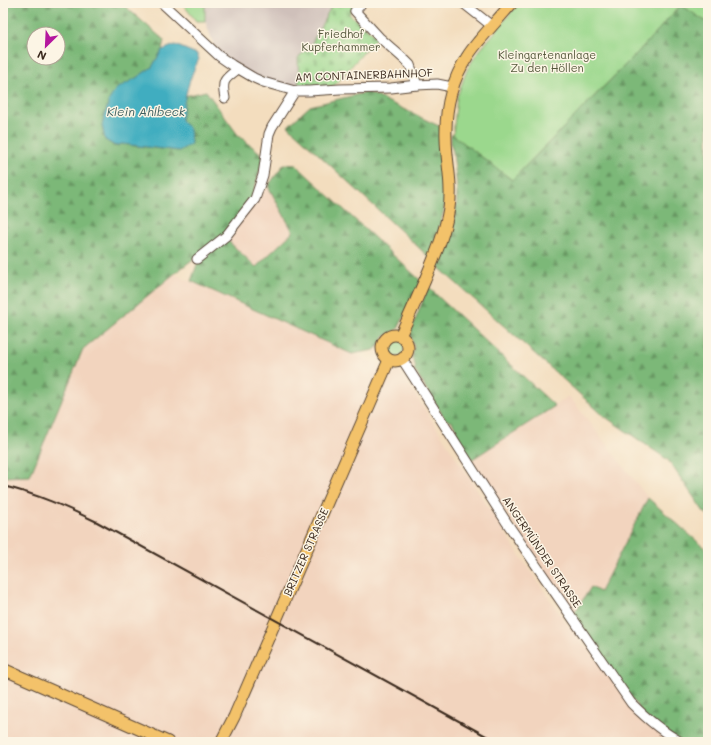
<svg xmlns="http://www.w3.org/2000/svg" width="711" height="745" font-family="Mali,sans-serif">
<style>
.built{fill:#f2d4be}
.industrial{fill:#cfc0ba}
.green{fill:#9bd88d;stroke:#6b8156}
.forest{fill:url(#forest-firs);stroke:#5c714b;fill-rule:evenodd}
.cemetery{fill:url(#cemetery-stones);stroke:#6b8156}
.water{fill:#41adc0;stroke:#3e6c6f}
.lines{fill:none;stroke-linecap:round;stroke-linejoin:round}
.minor-casing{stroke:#574536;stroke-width:11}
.major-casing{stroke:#574536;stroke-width:13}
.minor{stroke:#fff;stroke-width:9}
.major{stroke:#f3c26a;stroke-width:11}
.rail{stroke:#3b2a1e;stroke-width:2}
.labels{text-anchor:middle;stroke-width:3;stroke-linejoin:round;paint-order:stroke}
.park-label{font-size:11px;fill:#53563a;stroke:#fcf5e5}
.street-label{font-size:11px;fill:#3b2a1e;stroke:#fcf5e5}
.water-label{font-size:12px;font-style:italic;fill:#3d5e5f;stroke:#fcf5e5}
</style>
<defs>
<pattern id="forest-firs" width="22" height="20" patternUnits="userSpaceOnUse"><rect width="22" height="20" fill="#7cb878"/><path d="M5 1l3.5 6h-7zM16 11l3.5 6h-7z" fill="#679662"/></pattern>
<pattern id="cemetery-stones" width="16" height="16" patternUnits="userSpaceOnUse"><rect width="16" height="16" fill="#9bd88d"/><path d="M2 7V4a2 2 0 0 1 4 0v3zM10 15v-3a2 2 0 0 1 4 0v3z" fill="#86ba79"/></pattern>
</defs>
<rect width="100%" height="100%" fill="#fcf5e5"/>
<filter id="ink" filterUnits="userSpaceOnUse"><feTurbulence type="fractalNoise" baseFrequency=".025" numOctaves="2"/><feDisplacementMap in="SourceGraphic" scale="8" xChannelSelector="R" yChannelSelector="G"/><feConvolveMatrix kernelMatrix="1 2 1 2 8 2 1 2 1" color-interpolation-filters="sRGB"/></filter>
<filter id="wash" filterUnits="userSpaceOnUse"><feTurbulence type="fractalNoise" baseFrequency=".012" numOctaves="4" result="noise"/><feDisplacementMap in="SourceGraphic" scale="16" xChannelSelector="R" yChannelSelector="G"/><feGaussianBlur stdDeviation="0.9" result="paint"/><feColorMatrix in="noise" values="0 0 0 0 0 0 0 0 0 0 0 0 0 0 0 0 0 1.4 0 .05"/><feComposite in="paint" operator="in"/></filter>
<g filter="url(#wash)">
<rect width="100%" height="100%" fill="#f3ddbe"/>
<!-- built -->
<g class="built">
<path d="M268,186l25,46 -37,35 -30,-28z"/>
<path d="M174,274l178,80 48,18 5,7 113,174 48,70 54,64 61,55h-678v-265l27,-1 53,-127z"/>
<path d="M569,396l79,102 -48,94 -9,-5 -18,28 -102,-155z"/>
</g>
<!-- industrial -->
<path class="industrial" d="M205,3h128l-22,42 -13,13 1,29 -42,-8 -40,-26 -12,-32z"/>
<!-- green -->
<g class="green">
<path d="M182,3h23v18h-9z"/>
<path d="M519,3h189v20l-28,-17 -42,46 -126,128 -59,-45 4,-38 10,-27 9,-15z"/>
<circle cx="395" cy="348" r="9"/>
</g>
<!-- forest -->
<g class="forest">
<path d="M3,3h118l43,37 -2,10 -10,17 -16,11 -27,22 -7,25 3,15 10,6 7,-2 57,7 11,-22 -9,-9 4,-24 21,-5 32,44 26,21 -12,41 -28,38 -50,39 -91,75 -53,127 -27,1zM34,34h24v24h-24z"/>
<path d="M681,5l27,18v492l-4,-3 -36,-52 -64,-44 -167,-150c10,-23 20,-47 20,-72 0,-14 -3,-30 -4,-43l-2,-6v-10h2l59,45 126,-128z"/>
<path d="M368,92l75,36 5,66 -17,65 -143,-133 22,-20z"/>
<path d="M284,164l12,1 125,116 -23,48 -14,8 -5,9 -5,4 -22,4 -161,-73 7,-19 28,-23 30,28 37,-35 -25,-46z"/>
<path d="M428,287l127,119 -84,54 -16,-25 1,-6 -4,-7 -7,-3 -31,-50 2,-2 -4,-9 2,-11 -4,-13z"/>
<path d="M648,498l60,53v191h-27l-37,-26 -71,-101 18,-28 9,5z"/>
</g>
<!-- cemetery -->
<path class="cemetery" d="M333,3h22v1l-6,10 28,23 -44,50h-34l-1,-29 13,-13z"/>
<!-- water -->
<path class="water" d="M175,45l22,9 2,5c-11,21 -14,38 -18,61l9,9 1,15 -12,7 -57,-7 -7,2 -10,-6 -3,-15 7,-25 7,-11 20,-11 16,-11 10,-17z"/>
</g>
<g filter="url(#ink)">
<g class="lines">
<!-- minor casing -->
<g class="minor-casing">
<g id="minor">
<path d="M162,3l57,53 13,9 22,13 9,4 32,9h14l31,-2 51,-1 26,-3 20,-1 15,3"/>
<path d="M362,3l-7,8 24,26 26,23 5,5 7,20"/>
<path d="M463,3l29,23"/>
<path d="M225,98c-4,-18 0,-19 13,-29"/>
<path d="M197,259l29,-23 29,-37 8,-24 6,-41 3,-7 23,-36"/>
<path d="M402,359l105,164 124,180c15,15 31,29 50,39"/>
</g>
</g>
<!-- major casing -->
<g class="major-casing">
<g id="major">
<circle cx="395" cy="348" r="13"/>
<path d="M400,336c9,-19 17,-38 25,-56 10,-24 20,-47 24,-72 4,-24 -3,-46 -3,-70 -1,-29 5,-56 21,-81 3,-5 7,-10 11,-15 11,-13 23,-26 34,-39"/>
<path d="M3,669l165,73"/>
<path d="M221,742l13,-25 155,-357"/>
</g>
</g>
<!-- minor -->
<use href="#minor" class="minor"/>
<!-- major -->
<use href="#major" class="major"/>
<!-- rail -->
<path class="rail" d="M3,486c34,8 63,21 94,36l400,220"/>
</g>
</g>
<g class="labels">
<!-- park labels -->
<g class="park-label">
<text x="341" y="38">Friedhof<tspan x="341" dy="13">Kupferhammer</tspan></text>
<text x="547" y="59">Kleingartenanlage<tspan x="547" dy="13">Zu den Höllen</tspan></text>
</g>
<!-- street labels -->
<g class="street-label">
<text transform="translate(364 75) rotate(-2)" y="4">AM CONTAINERBAHNHOF</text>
<text transform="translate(306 552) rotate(-66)" y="4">BRITZER STRASSE</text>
<text transform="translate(542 552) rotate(56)" y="4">ANGERMÜNDER STRASSE</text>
</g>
<!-- water labels -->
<g class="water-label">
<text x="146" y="116">Klein Ahlbeck</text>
</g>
</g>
<!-- margin -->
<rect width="711" height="745" fill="none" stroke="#fcf5e5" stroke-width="16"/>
<!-- north arrow -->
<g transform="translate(46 46) rotate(204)"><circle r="19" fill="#fcf5e5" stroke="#afa495"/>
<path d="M0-3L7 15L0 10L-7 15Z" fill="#b5179e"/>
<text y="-6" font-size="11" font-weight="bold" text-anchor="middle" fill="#3b2a1e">N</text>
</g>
</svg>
